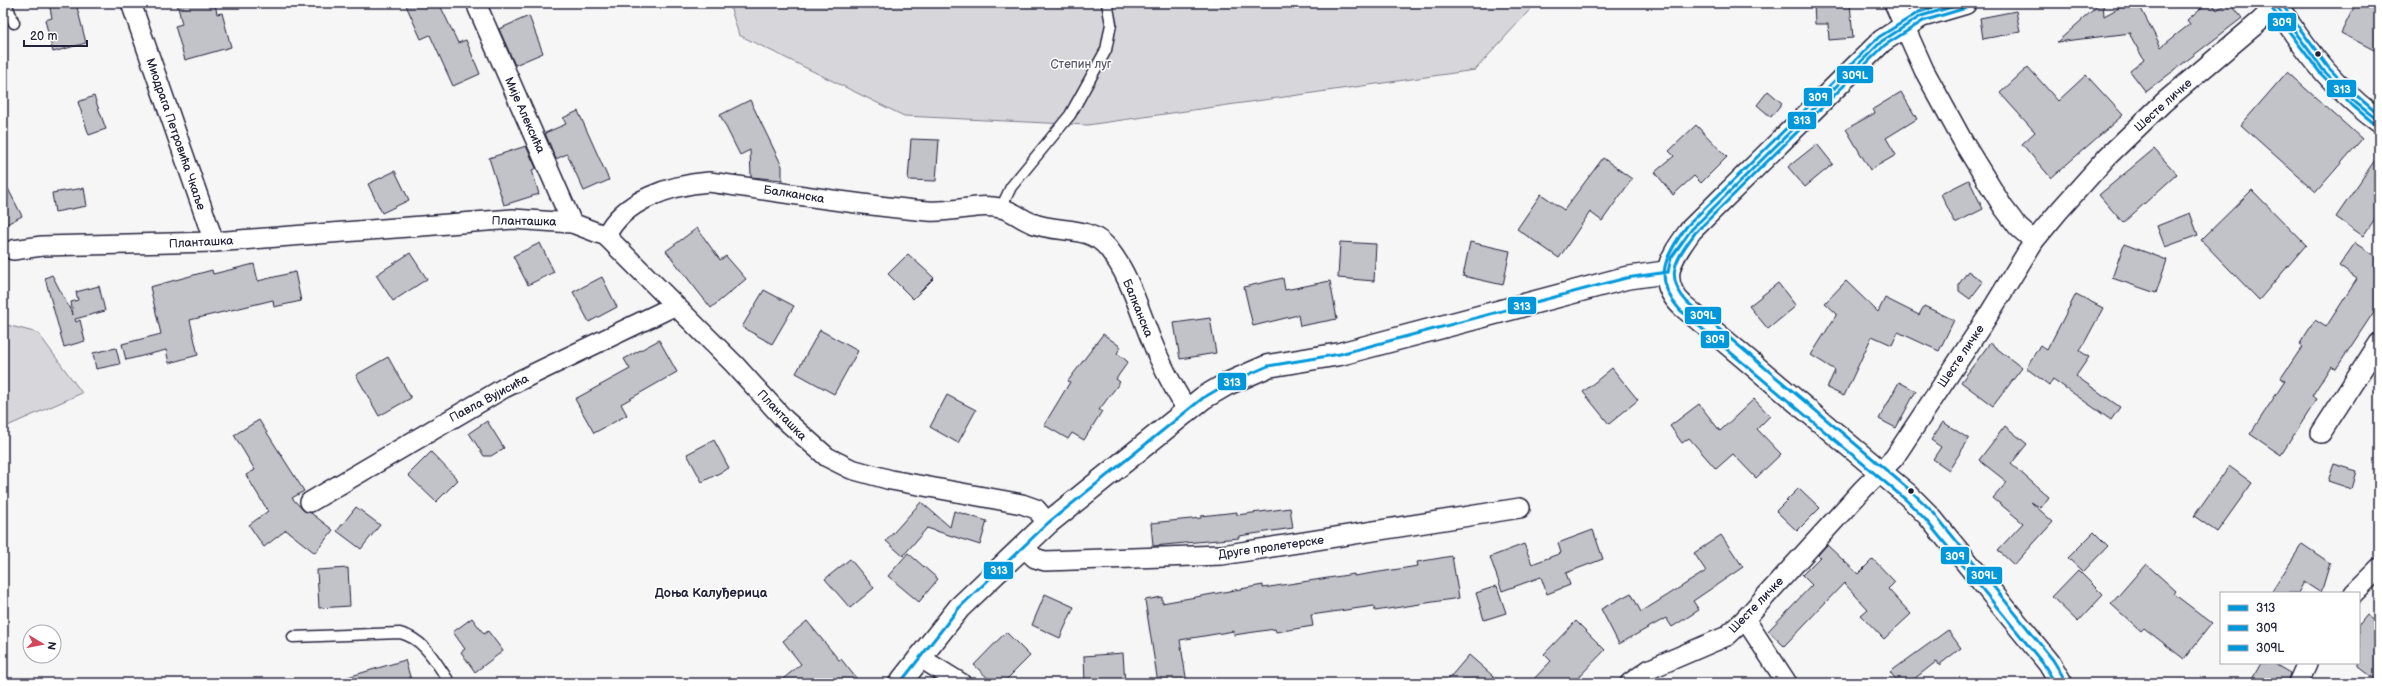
<svg xmlns="http://www.w3.org/2000/svg" width="2382" height="686" font-family="'Balsamiq Sans',sans-serif">
<style>
.green{fill:#d7d7db;stroke:#7c7c8b}
.building{fill:#c2c2c9;stroke:#22223b}
.lines{fill:none;stroke-linecap:round;stroke-linejoin:round}
.lane-casing{stroke:#22223b;stroke-width:13}
.street-casing{stroke:#22223b;stroke-width:22}
.secondary-casing{stroke:#22223b;stroke-width:25}
.lane{stroke:#fff;stroke-width:10}
.street{stroke:#fff;stroke-width:19}
.secondary{stroke:#fff;stroke-width:22}
.bus-1-casing{stroke:#fff;stroke-width:6}
.bus-2-casing{stroke:#fff;stroke-width:6}
.bus-3-casing{stroke:#fff;stroke-width:6}
.bus-1{stroke:#0098da;stroke-width:3}
.bus-2{stroke:#0098da;stroke-width:3}
.bus-3{stroke:#0098da;stroke-width:3}
.bus-dot{fill:#22223b;stroke:#fff;stroke-width:1.5}
.labels{text-anchor:middle;stroke-width:3;stroke-linejoin:round;paint-order:stroke}
.park-label{font-size:12px;fill:#58586b;stroke:#fff}
.street-label{font-size:12px;fill:#22223b;stroke:#fff}
.neighbourhood-label{font-size:13px;font-weight:bold;fill:#22223b;stroke:#fff}
.line-badge{stroke:#fff;stroke-width:1.5}
.badge-label{font-size:11px;text-anchor:middle;font-weight:bold;fill:#fff}
</style>
<rect width="100%" height="100%" fill="#f6f6f7"/>
<filter id="ink" filterUnits="userSpaceOnUse"><feTurbulence type="fractalNoise" baseFrequency=".025" numOctaves="2"/><feDisplacementMap in="SourceGraphic" scale="8" xChannelSelector="R" yChannelSelector="G"/><feConvolveMatrix kernelMatrix="1 2 1 2 8 2 1 2 1" color-interpolation-filters="sRGB"/></filter>
<g filter="url(#ink)">
<!-- green -->
<g class="green">
<path d="M729,3h807l-61,67 -388,55 -183,-9 -165,-81z"/>
<path d="M3,324l35,9 44,60 -79,35z"/>
</g>
<!-- building -->
<g class="building">
<path d="M49,3h27l10,40 -33,9 -8,-32 7,-2z"/>
<path d="M177,3h38l2,11 5,-1 9,34 -46,13 -10,-34 7,-2z"/>
<path d="M405,3h34l19,40 8,-3 14,34 -27,12 -23,-51 -9,4z"/>
<path d="M1814,3h36l3,35 -24,2 -1,-16h-13z"/>
<path d="M2101,3h2l1,13 24,-13h10l23,44 29,-23 -3,-4 20,-17h5l5,7 9,-7h4l12,15 -96,74 -16,-21 14,-11 -14,-25 1,-2 -74,9z"/>
<path d="M2356,3h9l14,7v32l-5,8 -33,-17z"/>
<path d="M2016,11l4,21 -37,7 -3,-21z"/>
<path d="M529,16l14,37 -28,12 -16,-36z"/>
<path d="M2028,67l30,34 28,-26 37,40 -72,63 -29,-34 13,-12 -35,-39z"/>
<path d="M2287,72l75,67 -46,53 -75,-67z"/>
<path d="M1768,91l14,12 -11,14 -14,-12z"/>
<path d="M1901,92l16,27 -31,19 10,17 -26,15 -24,-41 29,-16 -2,-4z"/>
<path d="M94,96l12,33 -17,6 -11,-33z"/>
<path d="M750,100l32,66v14l-31,-3 -1,-27 -10,5 -20,-40z"/>
<path d="M578,111l31,69 -25,11 -17,-37 -11,5 -11,-26 21,-9 -3,-6z"/>
<path d="M1696,125l31,32 -26,26 -7,-7 -21,19 -18,-23 19,-16 -5,-5z"/>
<path d="M911,139l28,1 -3,41 -28,-1z"/>
<path d="M1817,144l16,20 -28,23 -17,-20z"/>
<path d="M526,146l10,22 -4,2 7,24 -35,11 -15,-47z"/>
<path d="M2154,149l23,25 -54,49 -24,-28z"/>
<path d="M2379,154v59l-16,23 -27,-19z"/>
<path d="M1603,158l29,21 -30,42 -12,-9 -31,46 -42,-29 24,-35 23,16z"/>
<path d="M395,171l14,29 -27,13 -14,-29z"/>
<path d="M3,179l19,37 -19,10z"/>
<path d="M1969,180l14,29 -28,14 -14,-29z"/>
<path d="M84,188l3,18 -32,6 -3,-19z"/>
<path d="M2252,190l54,55 -47,55 -58,-60z"/>
<path d="M2190,213l8,22 -33,12 -8,-21z"/>
<path d="M697,228l23,32 6,-4 20,23 -35,29 -45,-57z"/>
<path d="M1340,242l36,2 -2,37 -36,-3z"/>
<path d="M1470,242l40,9 -7,34 -40,-9z"/>
<path d="M540,243l14,29 -26,13 -15,-29z"/>
<path d="M2355,243l24,16v45l-43,65 -5,-3 -19,30 5,3 -36,56 -31,-21 35,-53 -4,-3 21,-31 -3,-2 16,-25 11,7 31,-48 -18,-13z"/>
<path d="M2124,244l43,16 -11,33 -44,-15z"/>
<path d="M410,253l17,26 -34,22 -17,-26z"/>
<path d="M908,254l26,24 -21,21 -25,-25z"/>
<path d="M254,264l4,17 37,-9 6,29 -27,6 -1,-7 -83,20 8,35 -29,8 -3,-13 -40,10 -4,-16 39,-10 -11,-47 62,-17 1,4z"/>
<path d="M1968,271l15,11 -13,17 -11,-8v-7z"/>
<path d="M52,275l21,40 -2,-13 7,-2 -2,-8 23,-6 6,25 -30,8 1,3 4,-2 5,21 -21,6 -19,-69z"/>
<path d="M602,277l15,30 -28,15 -16,-30z"/>
<path d="M1283,278l2,12 45,-9 7,38 -37,7 -2,-11 -45,11 -9,-39z"/>
<path d="M1846,281l32,31 7,-14 34,17 5,-9 30,14 -15,31 -41,-19 -6,13 -20,-9 -28,60 -17,-8 8,-18 -24,-15 26,-41 -12,-11z"/>
<path d="M1778,283l18,23 -28,23 -19,-23z"/>
<path d="M764,290l30,16 -22,38 -30,-17z"/>
<path d="M2076,294l27,14 -23,43 9,6 -13,19 44,31 -9,13 -58,-41 -4,6 -23,-17 14,-23 7,5z"/>
<path d="M1210,318l6,35 -36,6 -6,-36z"/>
<path d="M820,330l38,21 -24,43 -38,-21z"/>
<path d="M1103,334l18,13 -4,6 11,9 -12,17 4,3 -21,28 3,1 -18,29 -12,-7 -4,6 -24,-14 26,-43 -2,-1z"/>
<path d="M659,340l18,32 -56,32 6,11 -33,18 -19,-34 55,-30 -6,-10z"/>
<path d="M1990,343l32,25 -29,38 -32,-24z"/>
<path d="M116,348l4,16 -24,5 -3,-16z"/>
<path d="M388,357l23,41 -32,18 -23,-41z"/>
<path d="M1612,368l26,32 -29,24 -26,-32z"/>
<path d="M1899,382l17,9 -20,37 -17,-9z"/>
<path d="M947,395l29,15 -18,33 -28,-16z"/>
<path d="M1754,399l16,17 -13,13 24,25 -25,24 -23,-24 -17,15 -27,-31 -7,5 -12,-17 29,-22 21,27z"/>
<path d="M259,420l45,71 -12,7 12,13 7,2 22,17 -18,23 -29,-23 -22,17 -15,-22 19,-14 -22,-36 9,-5 -21,-35z"/>
<path d="M487,421l17,27 -13,8h-7l-15,-23z"/>
<path d="M1943,422l26,17 -20,31 -16,-11 8,-12 -10,-7z"/>
<path d="M2005,426l22,18 -16,20 38,33 -8,11 -10,-6 22,20 -39,43 -16,-15 25,-27 -30,-25 14,-16 -28,-22z"/>
<path d="M714,440l15,28 -27,14 -15,-28z"/>
<path d="M431,452l27,28 -22,22 -28,-27z"/>
<path d="M2334,464l23,7 -5,18 -24,-8z"/>
<path d="M2229,466l23,17 -35,49 -23,-16z"/>
<path d="M1799,488l21,20 -23,23 -21,-20z"/>
<path d="M921,502l29,25 4,-16 33,10 -7,24 -53,-17 -24,28 -17,-15z"/>
<path d="M356,507l24,18 -19,24 -24,-18z"/>
<path d="M1290,508l3,20 -54,8v2l-86,8 -2,-23 50,-5v-2l36,-4v3z"/>
<path d="M1593,530l10,29 -37,14 4,12 -23,9 -6,-17 -39,14 -12,-34 34,-13 8,20 29,-11 -3,-10z"/>
<path d="M2094,532l14,14 -25,26 -15,-14z"/>
<path d="M1721,535l22,32 -50,34 6,9 -27,17 -6,-9 -47,26 -18,-35 30,-16 10,19 65,-41 -12,-18z"/>
<path d="M2302,544l28,19 -9,30 -17,-11 -6,11h-27z"/>
<path d="M1827,545l31,29 15,-15 22,23 -7,7 23,25 -27,25 -23,-24 7,-6 -24,-26 -60,63 -16,-15 44,-46 -10,-10 18,-18 -2,-2z"/>
<path d="M908,553l30,26 -19,23 -31,-26z"/>
<path d="M1452,556l7,42 -84,13 -1,-5 -63,9 2,11 -37,6 -1,-3 -41,6v-4l-54,9 7,43h-29l-13,-83 17,-3v6l101,-18v3l91,-14v2l64,-10 -1,-4z"/>
<path d="M850,559l24,29 -24,20 -25,-29z"/>
<path d="M2146,564l30,27 -2,3 38,29 -28,36 -40,-31 -3,3 -30,-27z"/>
<path d="M348,568l2,38 -31,2 -2,-38z"/>
<path d="M2078,570l25,25 -25,27 -26,-25z"/>
<path d="M1497,586l9,27 -22,7 -8,-27z"/>
<path d="M1045,594l29,13 -14,31 -28,-13z"/>
<path d="M2367,615l12,9v58l-20,-15v-42z"/>
<path d="M472,618l12,16 4,-3 15,20 -28,21 -14,-20 4,-3 -12,-17z"/>
<path d="M807,621l32,39 2,-1 19,24h-82l23,-19 -18,-23z"/>
<path d="M1576,621l29,29 -32,33h-43l21,-22 -7,-7z"/>
<path d="M1948,630l13,18 -22,17 -2,-4 -28,22h-10l-9,-11z"/>
<path d="M1006,632l24,24 -27,27h-10l-19,-18z"/>
<path d="M1123,653l2,30h-40l-1,-27z"/>
<path d="M1469,655l32,28h-56z"/>
<path d="M405,660l7,23h-70l-1,-4z"/>
<path d="M2261,663h12l17,10 -3,10h-37z"/>
</g>
<g class="lines">
<!-- lane casing -->
<g class="lane-casing">
<g id="lane">
<path d="M6,3l8,20"/>
<path d="M1001,208l10,-21 59,-72 36,-65 5,-26 -4,-21"/>
<path d="M293,637l107,-4c25,6 36,30 50,50"/>
</g>
</g>
<!-- street casing -->
<g class="street-casing">
<g id="street">
<path d="M131,3l83,239"/>
<path d="M1894,3l30,67 41,75 38,62 15,20 16,14"/>
<path d="M478,8l94,215"/>
<path d="M606,236c17,-36 65,-51 103,-54 73,10 146,23 219,29 25,2 48,-8 72,-3 12,2 21,11 32,15 26,11 56,1 76,25 21,26 30,59 42,89 10,26 23,50 37,73"/>
<path d="M13,250l29,-4 172,-4 299,-23 59,4 34,13 128,128 50,55 43,38 24,12 40,11 131,24 14,5 12,14"/>
<path d="M2321,433l58,-90"/>
<path d="M310,502l194,-114 170,-82"/>
<path d="M1023,547l12,11 10,3 177,-6 298,-47"/>
<path d="M2354,593l25,-25"/>
<path d="M1745,619l42,64"/>
<path d="M919,657l42,26"/>
<path d="M1630,683l20,-14 77,-33 18,-17 118,-130 31,-31 92,-139 48,-78 24,-29 50,-56 56,-54 96,-81 18,-18"/>
<path d="M2298,683l9,-20"/>
</g>
</g>
<!-- secondary casing -->
<g class="secondary-casing">
<g id="secondary">
<path d="M1965,3l-44,13 -39,25 -191,189c-18,25 -37,49 -8,76l225,189 21,21 120,147 12,20"/>
<path d="M2274,3c9,10 15,22 23,33 22,31 51,63 82,85"/>
<path d="M900,683l59,-75 89,-85 155,-125 24,-14 41,-18 72,-12 286,-76 42,-6"/>
</g>
</g>
<!-- lane -->
<use href="#lane" class="lane"/>
<!-- street -->
<use href="#street" class="street"/>
<!-- secondary -->
<use href="#secondary" class="secondary"/>
<!-- bus-1 casing -->
<g class="bus-1-casing">
<g id="bus-1">
<path d="M2274,3l50,68 32,32 23,18"/>
<path d="M1668,272l3,-14 20,-28 191,-189 39,-25 44,-13"/>
<path d="M900,683l59,-75 89,-85 155,-125 24,-14 41,-18 72,-12 286,-76 42,-6"/>
</g>
</g>
<!-- bus-2 casing -->
<g class="bus-2-casing">
<g id="bus-2">
<path d="M1947,3l-28,9 -40,25 -192,189c-22,30 -35,53 -7,84l225,189 20,20 120,147 10,17"/>
<path d="M2270,6l51,68 32,32 23,19"/>
</g>
</g>
<!-- bus-3 casing -->
<g class="bus-3-casing">
<g id="bus-3">
<path d="M2281,3l47,64 21,22 30,26"/>
<path d="M1966,8l-43,13 -38,24 -190,188c-18,25 -32,42 -8,69l224,189 22,21 120,148 12,20"/>
</g>
</g>
<!-- bus-1 -->
<use href="#bus-1" class="bus-1"/>
<!-- bus-2 -->
<use href="#bus-2" class="bus-2"/>
<!-- bus-3 -->
<use href="#bus-3" class="bus-3"/>
</g>
</g>
<!-- markers -->
<g class="bus-dot">
<circle cx="2318" cy="54" r="3.5"/>
<circle cx="1911" cy="491" r="3.5"/>
</g>
<g class="labels">
<!-- park labels -->
<g class="park-label">
<text x="1081" y="68">Степин луг</text>
</g>
<!-- street labels -->
<g class="street-label">
<text transform="translate(2163 105) rotate(-42)" y="4">Шесте личке</text>
<text transform="translate(525 115) rotate(66)" y="4">Мије Алексића</text>
<text transform="translate(176 134) rotate(71)" y="4">Миодрага Петровића Чкаље</text>
<text transform="translate(794 194) rotate(9)" y="4">Балканска</text>
<text transform="translate(524 221) rotate(1)" y="4">Планташка</text>
<text transform="translate(201 242) rotate(-3)" y="4">Планташка</text>
<text transform="translate(1138 308) rotate(68)" y="4">Балканска</text>
<text transform="translate(1961 356) rotate(-56)" y="4">Шесте личке</text>
<text transform="translate(489 398) rotate(-28)" y="4">Павла Вујисића</text>
<text transform="translate(782 415) rotate(46)" y="4">Планташка</text>
<text transform="translate(1271 547) rotate(-8)" y="4">Друге пролетерске</text>
<text transform="translate(1756 605) rotate(-46)" y="4">Шесте личке</text>
</g>
<!-- neighbourhood labels -->
<g class="neighbourhood-label">
<text x="711" y="597">Доња Калуђерица</text>
</g>
</g>
<g class="line-badge">
<rect x="2267" y="12" width="30" height="20" rx="4" fill="#0098da"/>
<rect x="1836" y="65" width="38" height="19" rx="4" fill="#0098da"/>
<rect x="2326" y="79" width="31" height="19" rx="4" fill="#0098da"/>
<rect x="1803" y="87" width="30" height="20" rx="4" fill="#0098da"/>
<rect x="1787" y="111" width="30" height="19" rx="4" fill="#0098da"/>
<rect x="1507" y="296" width="30" height="19" rx="4" fill="#0098da"/>
<rect x="1684" y="306" width="38" height="19" rx="4" fill="#0098da"/>
<rect x="1700" y="330" width="30" height="19" rx="4" fill="#0098da"/>
<rect x="1217" y="372" width="30" height="19" rx="4" fill="#0098da"/>
<rect x="1940" y="546" width="30" height="19" rx="4" fill="#0098da"/>
<rect x="983" y="561" width="31" height="19" rx="4" fill="#0098da"/>
<rect x="1966" y="566" width="37" height="19" rx="4" fill="#0098da"/>
</g>
<g class="badge-label">
<text x="2282" y="26">309</text>
<text x="1855" y="79">309L</text>
<text x="2342" y="93">313</text>
<text x="1818" y="101">309</text>
<text x="1802" y="124">313</text>
<text x="1522" y="310">313</text>
<text x="1703" y="319">309L</text>
<text x="1715" y="343">309</text>
<text x="1232" y="386">313</text>
<text x="1955" y="560">309</text>
<text x="999" y="574">313</text>
<text x="1984" y="579">309L</text>
</g>
<!-- margin -->
<rect width="2382" height="686" fill="none" stroke="#fff" stroke-width="16"/>
<rect x="8" y="8" width="2366" height="670" fill="none" stroke="#22223b" stroke-width="1.5" filter="url(#ink)"/>
<!-- legend -->
<rect x="2220" y="592" width="140" height="72" fill="#ffffff" stroke="#a7a7b1"/>
<rect x="2228" y="605" width="20" height="6" fill="#0098da" stroke="#a7a7b1"/>
<text x="2256" y="612" font-size="12" fill="#22223b">313</text>
<rect x="2228" y="625" width="20" height="6" fill="#0098da" stroke="#a7a7b1"/>
<text x="2256" y="632" font-size="12" fill="#22223b">309</text>
<rect x="2228" y="645" width="20" height="6" fill="#0098da" stroke="#a7a7b1"/>
<text x="2256" y="652" font-size="12" fill="#22223b">309L</text>
<!-- north arrow -->
<g transform="translate(42 644) rotate(100)"><circle r="19" fill="#ffffff" stroke="#a7a7b1"/>
<path d="M0-3L7 15L0 10L-7 15Z" fill="#d1495b"/>
<text y="-6" font-size="11" font-weight="bold" text-anchor="middle" fill="#22223b">N</text>
</g>
<!-- scale -->
<path d="M24 40v6h63v-6" fill="none" stroke="#22223b" stroke-width="2"/>
<text x="30" y="40" font-size="12" fill="#22223b" stroke="#ffffff" stroke-width="3" paint-order="stroke">20 m</text>
</svg>
